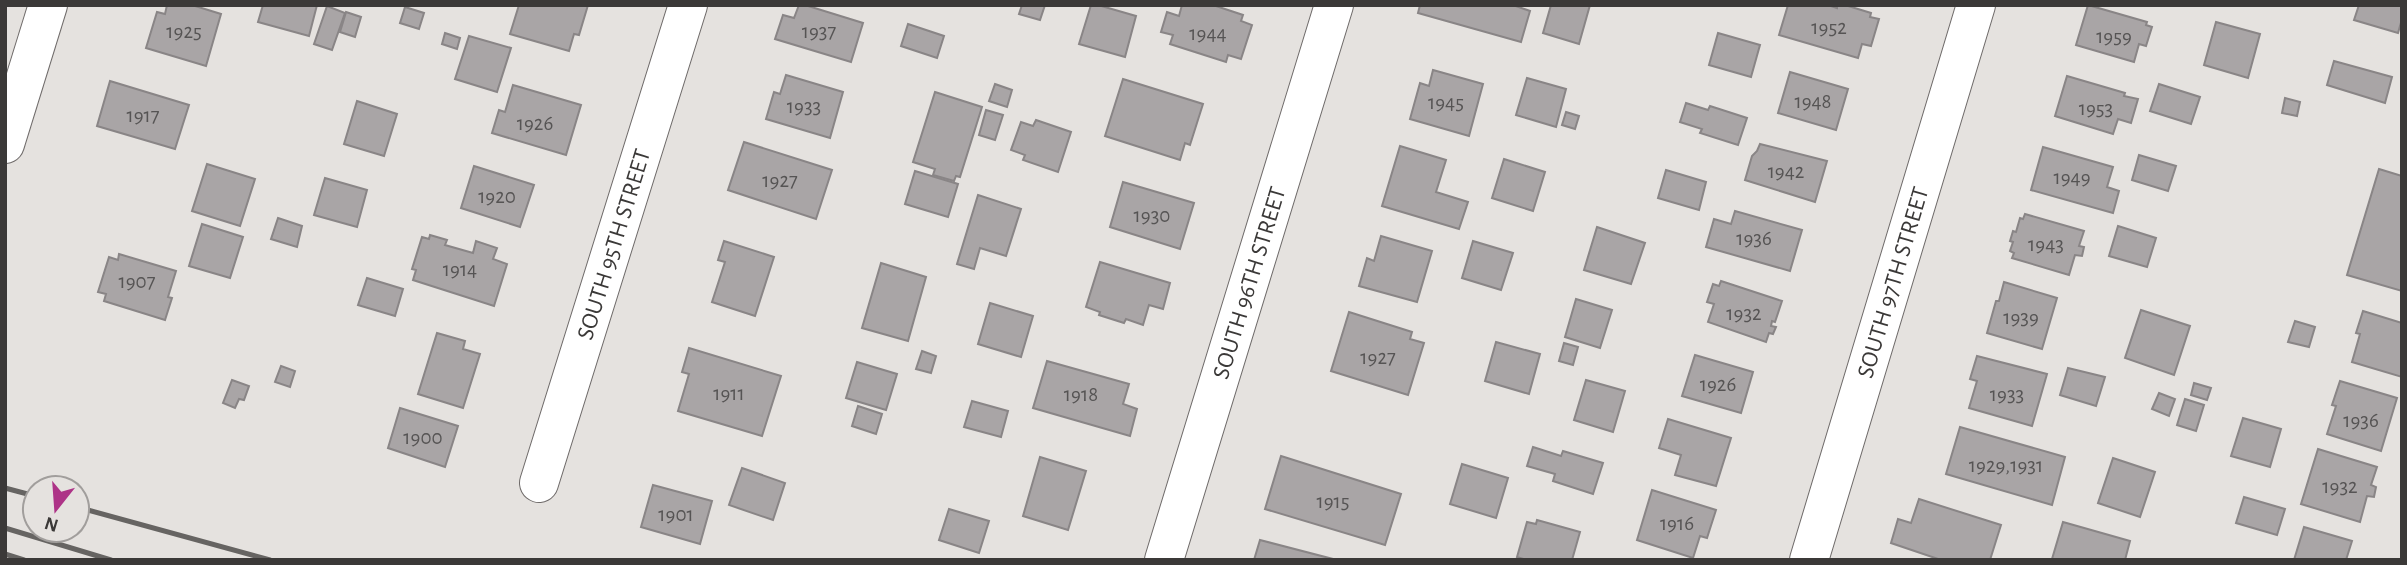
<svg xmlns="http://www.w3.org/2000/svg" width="2407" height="565" font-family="'Alegreya Sans',sans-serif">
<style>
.building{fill:#a9a5a6;stroke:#898586;stroke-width:2}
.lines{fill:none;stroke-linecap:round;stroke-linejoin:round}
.minor-casing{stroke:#6f6b6a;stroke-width:40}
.minor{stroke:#fff;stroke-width:38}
.rail{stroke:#666462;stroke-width:5}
.labels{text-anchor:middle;stroke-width:7;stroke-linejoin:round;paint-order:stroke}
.number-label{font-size:21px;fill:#565454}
.street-label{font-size:24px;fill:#3b3938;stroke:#e5e2df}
</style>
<rect width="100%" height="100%" fill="#e5e2df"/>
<!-- building -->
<g class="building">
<path d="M167,5h25l29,9 -15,52 -60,-18 11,-36 8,2z"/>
<path d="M263,5h54l-8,31 -51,-14z"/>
<path d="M519,5h69l-9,30 -5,-1 -5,17 -59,-17z"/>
<path d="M799,5h6l58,18 -12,39 -76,-23 8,-24 11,3z"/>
<path d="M1022,5h23l-5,15 -21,-6z"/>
<path d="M1091,5h7l38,11 -11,41 -46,-13z"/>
<path d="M1182,5h31l30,10 -2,6 11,4 -11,34 -13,-4 -2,7 -56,-18 3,-9 -12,-3 6,-20 12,4z"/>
<path d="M1420,5h93l17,6 -9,31 -103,-29z"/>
<path d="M1551,5h39l-11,39 -36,-11z"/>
<path d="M1788,5h40l9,3v-3h8l26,8 -1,4 9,2 -8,27 -9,-2 -4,14 -79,-23z"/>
<path d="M2088,5l59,17 -1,3 6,2 -6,19 -7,-2 -5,18 -58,-17z"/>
<path d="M2359,5h43v14l-4,14 -44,-13z"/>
<path d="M327,6l18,7 -13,37 -18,-6z"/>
<path d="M405,7l19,6 -5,16 -19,-6z"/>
<path d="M346,12l15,5 -6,20 -15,-5z"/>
<path d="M2216,22l44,12 -12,44 -44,-13z"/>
<path d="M908,24l36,12 -7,22 -36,-12z"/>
<path d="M445,33l15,5 -3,11 -15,-5z"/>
<path d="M1718,33l42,12 -9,32 -42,-12z"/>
<path d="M469,36l42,12 -14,44 -42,-13z"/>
<path d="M2334,61l58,16 -7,26 -58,-18z"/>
<path d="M1433,70l50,14 -14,52 -59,-17 10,-36 9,3z"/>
<path d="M1790,72l58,17 -12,41 -58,-17z"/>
<path d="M786,75l57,17 -13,46 -64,-19 8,-27 6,2z"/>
<path d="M2067,76l58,17 -1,3 14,3 -7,24 -13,-4 -5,15 -58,-18z"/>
<path d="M1527,78l39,11 -10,38 -40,-12z"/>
<path d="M1123,79l80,25 -13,41 -5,-2 -5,17 -75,-24z"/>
<path d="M110,81l79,24 -14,44 -78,-23z"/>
<path d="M995,84l17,6 -5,17 -18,-6z"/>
<path d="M2159,84l41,13 -9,27 -41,-13z"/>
<path d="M513,85l68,20 -15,50 -74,-22 7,-23 6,2z"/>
<path d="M935,92l47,15 -22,70 -4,-1 -2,5 -21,-6 2,-6 -22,-7z"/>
<path d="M2285,98l15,4 -3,14 -15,-3z"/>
<path d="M357,101l40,13 -13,42 -40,-12z"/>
<path d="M1686,103l22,7 2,-4 37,12 -9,27 -38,-12 2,-4 -22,-7z"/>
<path d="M986,110l17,5 -8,25 -16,-5z"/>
<path d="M1566,112l13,4 -4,13 -13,-4z"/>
<path d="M1036,120l35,12 -13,40 -35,-12 2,-5 -14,-5 10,-28 12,4z"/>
<path d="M744,142l88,28 -16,49 -88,-29z"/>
<path d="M1760,144l67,17 -12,41 -70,-22 7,-24 5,-5z"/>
<path d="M1400,146l46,14 -10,32 32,10 -9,27 -77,-23z"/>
<path d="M2043,147l70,20 -6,20 12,4 -6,22 -82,-23z"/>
<path d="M2139,155l37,11 -8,25 -36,-11z"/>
<path d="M1504,159l41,13 -12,39 -41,-13z"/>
<path d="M207,164l48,15 -15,47 -48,-15z"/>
<path d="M474,166l60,19 -14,42 -59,-19z"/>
<path d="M2379,169l23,7v115l-55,-16z"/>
<path d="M1666,170l40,12 -7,28 -41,-12z"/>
<path d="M915,171l43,13 -10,33 -43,-13z"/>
<path d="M325,178l42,12 -10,37 -43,-12z"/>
<path d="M1123,182l71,21 -14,46 -70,-22z"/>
<path d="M978,195l43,14 -15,47 -26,-8 -6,21 -17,-5z"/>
<path d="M1735,211l67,19 -12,41 -84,-24 8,-28 17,5z"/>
<path d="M2025,214l59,17 -5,15 5,1 -2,9 -7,-1 -6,20 -57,-17 2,-5 -4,-2 3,-9 -3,-1 3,-10 3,1 4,-14 3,1z"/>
<path d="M278,218l24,8 -5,21 -26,-8z"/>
<path d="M202,224l41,13 -13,41 -41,-12z"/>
<path d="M2118,226l38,12 -9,29 -38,-11z"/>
<path d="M1597,227l48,16 -14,41 -47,-14z"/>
<path d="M430,235l17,5 -2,5 28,8 3,-12 21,7 -4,11 14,5 -13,42 -81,-26 3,-10 -4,-1 10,-32 7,2z"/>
<path d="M1381,236l51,15 -15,51 -58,-16 8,-28 7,3z"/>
<path d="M724,241l50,16 -19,59 -43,-14 13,-40 -7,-2z"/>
<path d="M1473,241l40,12 -12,37 -39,-12z"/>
<path d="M119,254l57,17 -8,26 4,1 -7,22 -61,-19 2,-7 -8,-2 11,-35 9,3z"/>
<path d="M1100,262l70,21 -7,26 -14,-4 -6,20 -17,-6 -2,4 -25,-8 1,-3 -14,-5z"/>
<path d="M881,263l45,14 -18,64 -46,-13z"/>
<path d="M367,278l36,11 -8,27 -37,-11z"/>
<path d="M1721,281l61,20 -7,21 -3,-1 -1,5 5,1 -3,7 -4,-1 -3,9 -58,-20 6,-18 -7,-2 6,-18 6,2z"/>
<path d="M2004,282l53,16 -15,51 -55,-16 9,-32h3z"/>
<path d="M1576,299l36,11 -12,38 -35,-11z"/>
<path d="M990,303l43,13 -12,41 -43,-13z"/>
<path d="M2141,310l49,16 -16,49 -49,-17z"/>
<path d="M2363,311l39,12v54l-50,-15 8,-28 -4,-1z"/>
<path d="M1349,312l63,20 -2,7 14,4 -16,52 -77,-24z"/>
<path d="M2295,321l20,6 -6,20 -21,-5z"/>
<path d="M437,333l28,8 -2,8 17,5 -17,54 -45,-14z"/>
<path d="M1496,342l44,12 -11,40 -44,-13z"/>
<path d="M1564,343l14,4 -5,18 -14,-4z"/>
<path d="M689,348l92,28 -19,60 -84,-25 11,-37 -7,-2z"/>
<path d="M922,351l14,5 -5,17 -15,-4z"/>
<path d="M1695,355l58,17 -12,41 -59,-17z"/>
<path d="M1977,356l70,18 -15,52 -63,-18 8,-27 -7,-2z"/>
<path d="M1047,361l82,23 -6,20 14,5 -7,27 -97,-28z"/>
<path d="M857,362l40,12 -11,36 -40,-12z"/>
<path d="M281,366l14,5 -5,16 -15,-5z"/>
<path d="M2068,368l37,9 -9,29 -36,-11z"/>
<path d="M232,380l17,6 -5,14 -5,-1 -4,9 -12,-5z"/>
<path d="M1586,380l39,11 -12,41 -39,-12z"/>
<path d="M2340,381l57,17 -16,53 -54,-17 9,-28 -4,-1z"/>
<path d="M2194,383l17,5 -4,12 -16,-5z"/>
<path d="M2159,393l16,6 -6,17 -17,-7z"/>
<path d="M2185,399l19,6 -8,26 -19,-6z"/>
<path d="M972,401l36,10 -7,26 -37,-10z"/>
<path d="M858,406l24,8 -6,20 -24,-8z"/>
<path d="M400,408l58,18 -13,41 -57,-19z"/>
<path d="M2243,418l38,11 -11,38 -39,-11z"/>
<path d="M1668,419l63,19 -15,48 -41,-11 6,-20 -22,-7z"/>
<path d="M1960,427l105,30 -13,48 -106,-31z"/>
<path d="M1533,447l28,9 2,-5 40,12 -10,31 -40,-13 2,-7 -28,-8z"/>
<path d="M2318,449l59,18 -6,18 5,2 -2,10 -7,-1 -7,26 -59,-18z"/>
<path d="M1281,456l120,38 -16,51 -120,-36z"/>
<path d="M1040,457l46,14 -18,59 -45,-14z"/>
<path d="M2113,458l42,14 -15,45 -42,-14z"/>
<path d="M1462,464l46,14 -12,40 -46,-14z"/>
<path d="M742,468l43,15 -12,37 -44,-15z"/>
<path d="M653,485l59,16 -12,43 -59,-17z"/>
<path d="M1652,490l64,20 -9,28 -7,-2 -7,22 -56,-18z"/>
<path d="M2244,497l41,12 -8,26 -41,-12z"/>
<path d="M1919,499l82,26 -11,35h-49l-50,-17 7,-24 13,4z"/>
<path d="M949,509l40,12 -10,32 -40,-13z"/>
<path d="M1537,520l43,12 -8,28h-45l-10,-3 10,-35 9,2z"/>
<path d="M2063,522l67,19 -5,19 -73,-1z"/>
<path d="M2304,527l48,14 -6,19h-52z"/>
<path d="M1260,540l77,20h-83z"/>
</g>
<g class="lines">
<!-- minor casing -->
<g class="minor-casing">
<g id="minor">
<path d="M5,144l43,-139"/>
<path id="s1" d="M539,483l149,-478"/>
<path id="s2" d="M1164,560l170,-555"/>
<path id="s3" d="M1809,560l167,-555"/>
</g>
</g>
<!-- minor -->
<use href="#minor" class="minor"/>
<!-- rail -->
<g class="rail">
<path d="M5,488l30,8"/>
<path d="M77,507l193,53"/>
<path d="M5,528l106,32"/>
<path d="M5,554l19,6"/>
</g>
</g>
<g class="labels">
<!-- number labels -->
<g class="number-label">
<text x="1829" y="34">1952</text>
<text x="184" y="38">1925</text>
<text x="819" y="38">1937</text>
<text x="1208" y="40">1944</text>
<text x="2114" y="43">1959</text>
<text x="1813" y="108">1948</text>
<text x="1446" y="109">1945</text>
<text x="804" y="113">1933</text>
<text x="2096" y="115">1953</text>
<text x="143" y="122">1917</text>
<text x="535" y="130">1926</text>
<text x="1786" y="178">1942</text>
<text x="2072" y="184">1949</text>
<text x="780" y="187">1927</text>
<text x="497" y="203">1920</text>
<text x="1152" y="222">1930</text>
<text x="1754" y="245">1936</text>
<text x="2046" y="251">1943</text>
<text x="460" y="276">1914</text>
<text x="137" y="288">1907</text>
<text x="1744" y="320">1932</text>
<text x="2021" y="324">1939</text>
<text x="1378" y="364">1927</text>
<text x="1718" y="391">1926</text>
<text x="729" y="400">1911</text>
<text x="1081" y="401">1918</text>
<text x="2007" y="401">1933</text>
<text x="2361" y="427">1936</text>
<text x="423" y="444">1900</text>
<text x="2006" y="472">1929,1931</text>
<text x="2340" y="493">1932</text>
<text x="1333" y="508">1915</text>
<text x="676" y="521">1901</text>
<text x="1677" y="530">1916</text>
</g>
<!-- street labels -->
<g class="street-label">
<text dy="8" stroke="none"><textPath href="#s1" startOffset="250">SOUTH 95TH STREET</textPath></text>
<text dy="8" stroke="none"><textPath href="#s2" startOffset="290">SOUTH 96TH STREET</textPath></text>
<text dy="8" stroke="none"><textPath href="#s3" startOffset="290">SOUTH 97TH STREET</textPath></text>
</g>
</g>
<!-- border -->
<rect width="2407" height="565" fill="none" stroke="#3b3938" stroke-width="14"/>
<!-- north arrow -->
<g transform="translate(56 509) rotate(197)"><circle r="33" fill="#e5e2df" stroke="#a19e9c" stroke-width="2"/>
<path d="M0-5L12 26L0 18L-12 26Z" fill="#ad3387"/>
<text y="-10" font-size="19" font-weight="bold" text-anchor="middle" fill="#3b3938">N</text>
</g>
</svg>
